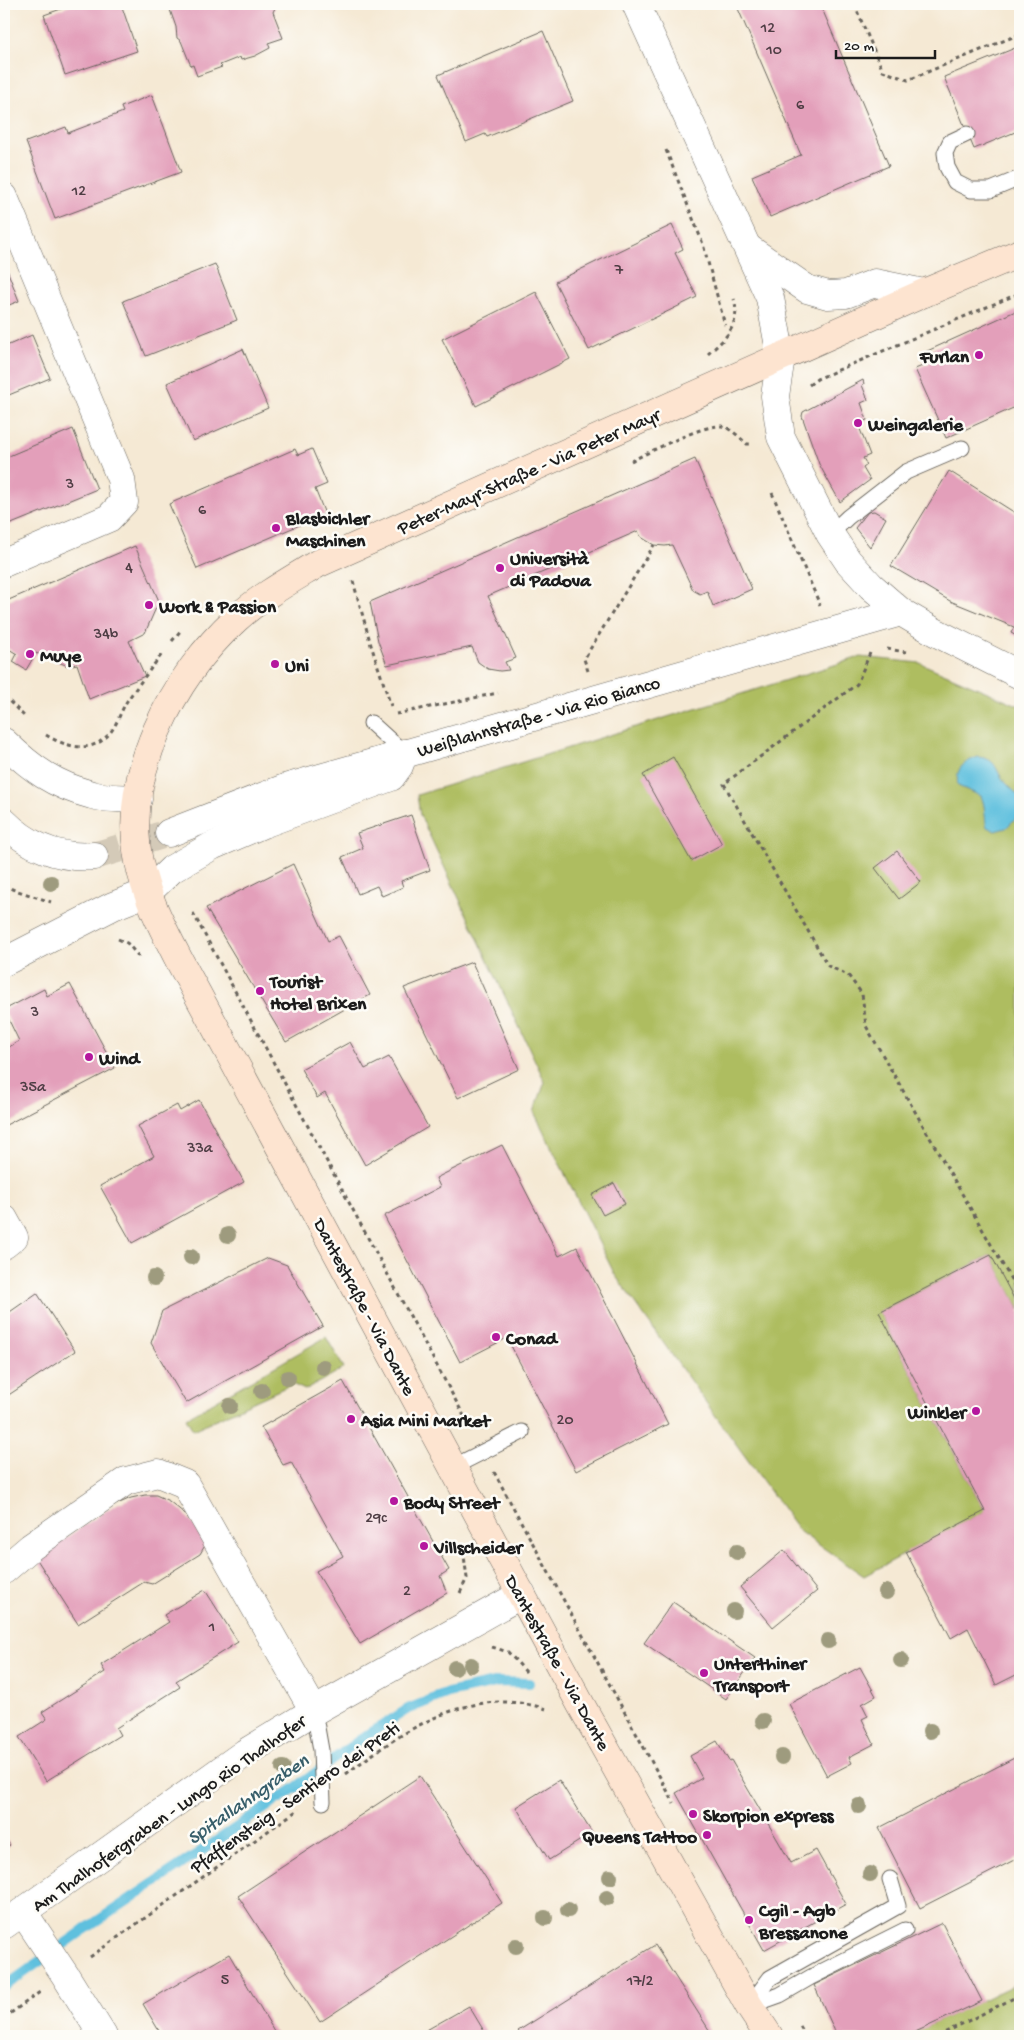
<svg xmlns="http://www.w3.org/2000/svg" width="1024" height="2040" font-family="'Gochi Hand',sans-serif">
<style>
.green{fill:#aebd60;stroke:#656c3e}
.water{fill:#5fc0de;stroke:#3e6e7d}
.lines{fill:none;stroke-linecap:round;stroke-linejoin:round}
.stream{stroke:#5fc0de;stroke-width:10}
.building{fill:#e39fba}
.street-tunnel{stroke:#d4cab8;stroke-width:28;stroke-dasharray:28 14;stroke-linecap:butt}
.lane-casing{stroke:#68645c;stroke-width:17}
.street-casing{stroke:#68645c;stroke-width:29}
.secondary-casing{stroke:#68645c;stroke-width:29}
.path{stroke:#68645c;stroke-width:3;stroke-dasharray:4 4;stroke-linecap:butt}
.lane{stroke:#fff;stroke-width:15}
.street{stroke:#fff;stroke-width:28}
.secondary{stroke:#fde4d0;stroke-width:28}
.tree{fill:#9e9b7e}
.poi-dot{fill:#b5179e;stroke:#fdfcf7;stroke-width:2}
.labels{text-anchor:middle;stroke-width:5;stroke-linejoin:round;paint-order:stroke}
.number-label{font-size:16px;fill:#4e3d44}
.poi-label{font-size:19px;font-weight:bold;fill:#1c1c1c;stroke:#fdfcf7;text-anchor:start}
.street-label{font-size:19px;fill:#1c1c1c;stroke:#fdfcf7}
.water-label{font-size:20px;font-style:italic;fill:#375e6a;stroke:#fdfcf7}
</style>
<rect width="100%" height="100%" fill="#fdfcf7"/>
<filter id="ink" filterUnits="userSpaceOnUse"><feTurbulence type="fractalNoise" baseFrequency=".02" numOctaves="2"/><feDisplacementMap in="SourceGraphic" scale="10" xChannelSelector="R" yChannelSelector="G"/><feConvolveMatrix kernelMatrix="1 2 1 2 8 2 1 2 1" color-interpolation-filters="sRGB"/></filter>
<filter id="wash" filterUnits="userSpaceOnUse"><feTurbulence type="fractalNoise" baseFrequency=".0096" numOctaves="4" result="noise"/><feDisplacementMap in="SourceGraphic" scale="20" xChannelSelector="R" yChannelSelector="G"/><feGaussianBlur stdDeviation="1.12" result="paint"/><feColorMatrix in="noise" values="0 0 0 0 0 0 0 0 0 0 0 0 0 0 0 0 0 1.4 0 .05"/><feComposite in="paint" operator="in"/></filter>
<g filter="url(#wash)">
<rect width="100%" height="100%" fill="#f5e9d4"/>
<!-- green -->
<g class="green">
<path d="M860,657l60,6 100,43v604l-29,-55 -112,57 106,199 -121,65 -64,-44 -101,-139 -84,-118 -81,-163 11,-30 -125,-267 -3,-20z"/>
<path d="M326,1337l18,31 -39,22 -13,-6 -99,46 -7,-12z"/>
<path d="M1020,1982v54h-113z"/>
</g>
<!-- water -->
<path class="water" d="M978,757c21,2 16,14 28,26 5,6 10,9 14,15v16l-14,14 -11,3 -8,-4c-3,-11 -1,-20 -6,-31l-23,-10c-3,-18 5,-23 20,-29z"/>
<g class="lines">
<!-- stream -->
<path class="stream" d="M4,1987l80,-57 211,-142 63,-47 50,-32 40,-16 51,-11 30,1"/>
</g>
<g id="blocks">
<!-- building -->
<g class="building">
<path d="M75,4h46l16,47 -72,24 -21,-60z"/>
<path d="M168,4h104l3,4 -2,4 10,26 -15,5 2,5 -15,8 -14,4 -1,-3 -20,8 2,2 -25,9 -4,-11 -2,1 -10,-25 -4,-3 -1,-11z"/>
<path d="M736,4h84l69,162 -119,51 -18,-41 49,-21z"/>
<path d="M543,31l30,70 -86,36 -2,-3 -19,8 -28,-67z"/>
<path d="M1020,46v84l-46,19 -30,-72z"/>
<path d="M152,95l29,77 -126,47 -29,-77 40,-15 2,6 55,-21 -2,-5z"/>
<path d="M672,225l11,24 -8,4 22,44 -108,53 -34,-68z"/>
<path d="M4,262l15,39 -15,6z"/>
<path d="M215,264l22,56 -91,36 -23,-55z"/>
<path d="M536,292l34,67 -94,47 -34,-67z"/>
<path d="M1020,309v96l-74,33 -31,-69 15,-6 -5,-11z"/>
<path d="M32,335l18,43 -46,19v-50z"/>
<path d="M243,349l25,59 -75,33 -26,-58z"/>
<path d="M863,380l1,4 -2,1 6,15 -7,3 6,17 -9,4 12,31 -7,3 4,7 -4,3 7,12 -30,22 -21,-38 -17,-48 1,-4z"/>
<path d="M73,429l24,60 -93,38v-69z"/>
<path d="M295,449l3,6 14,-6 15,35 -12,5 10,25 -128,55 -28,-65z"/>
<path d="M695,459l57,130 -39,17 -6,-15 -7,3 -7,-4 -21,-45 -7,1 -11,-1 -13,-8 -3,-6 -150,65 28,62 -11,4 4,8 -9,1 -12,-2 -10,-7 -6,-15 -85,18 -9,-24 -8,-39z"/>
<path d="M949,471l71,45v122l-9,-5 3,-6 -64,-26 -59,-35z"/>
<path d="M874,511l12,7 -16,29 -15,-19 13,-16z"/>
<path d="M135,546l24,55 -14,32 -16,8 16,35 -56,23 -12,-35 -9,2 -32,-13 -10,17 -13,-8 4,-8 -13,-8v-44z"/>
<path d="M673,757l49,87 -31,17 -48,-86z"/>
<path d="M411,815l19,55 -29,11 2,6 -21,9 -5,-10 -19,8 -16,-37 21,-9 -6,-15z"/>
<path d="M897,851l24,31 -22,17 -24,-31z"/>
<path d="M293,864l35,77 11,-5 31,59 -84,47 -80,-134z"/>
<path d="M472,962l47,107 -61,29 -54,-110z"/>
<path d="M70,984l45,84 -111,58v-76l15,-9 -15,-31 40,-21 3,7z"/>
<path d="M350,1042l15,27 24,-12 39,70 -63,38 -40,-72 -8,5 -16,-29z"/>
<path d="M199,1100l45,82 -112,61 -32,-57 54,-30 -16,-30 39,-21 3,6z"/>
<path d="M502,1145l57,111 18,-9 91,177 -92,47 -69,-133 -47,24 -76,-146 56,-29 -4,-9z"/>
<path d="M614,1183l11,21 -22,11 -11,-20z"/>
<path d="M991,1255l29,55v363l-24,12 -28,-57 -17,10 -45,-86 79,-41 -106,-199z"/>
<path d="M268,1258l19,7 36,61 -137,77 -35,-60 11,-32z"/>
<path d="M37,1293l38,58 -71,47v-82z"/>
<path d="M343,1381l106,189 -9,6 7,17 -87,51 -44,-73 27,-15 -52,-94 -8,3 -22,-38z"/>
<path d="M145,1495h11l13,6 15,12 23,29 -7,12 -48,30 -8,-2 -66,42 -42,-66 79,-53 16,-7z"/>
<path d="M784,1550l33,41 -44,36 -33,-40z"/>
<path d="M205,1590l33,52 -62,39 4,6 -64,41 4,7 -74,46 -27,-44 28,-18 -5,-7 63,-40 -4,-7 68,-43 -5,-7z"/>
<path d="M673,1602l82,56 -29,41 -82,-56z"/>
<path d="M860,1667l16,29 -14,8 6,12 -6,3 12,25 -25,13 3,6 -25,13 -38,-72z"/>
<path d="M717,1741l12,20 2,-1 60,103 25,-13 30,54 -82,46 -88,-157 26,-15 -12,-22z"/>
<path d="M1020,1755v102l-100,51 -41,-80z"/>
<path d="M420,1776l82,127 -182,119 -82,-126z"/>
<path d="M559,1780l33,53 -43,27 -33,-53z"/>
<path d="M4,1837l6,8 -6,5z"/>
<path d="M942,1923l40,78 -75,35h-70l-23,-51z"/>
<path d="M655,1945l58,91h-191l-4,-5z"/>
<path d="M229,1954l48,82h-115l-19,-32z"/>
<path d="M469,2006l18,30h-71z"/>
</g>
</g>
</g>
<g filter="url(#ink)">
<use href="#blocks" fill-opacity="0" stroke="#68645c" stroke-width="1"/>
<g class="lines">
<!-- street-tunnel -->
<path class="street-tunnel" d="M94,856l75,-23"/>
<!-- lane casing -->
<g class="lane-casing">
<g id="lane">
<path d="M967,134l-17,8 -5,11 2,14 8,15 16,8h20l29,-12"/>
<path d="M830,534l18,-17 58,-45 56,-24"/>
<path d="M371,723l33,30"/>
<path d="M453,1467l69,-35"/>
<path d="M314,1711l7,39 2,52"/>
<path d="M749,2006l21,-28 128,-72 -8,-27"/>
<path d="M749,2006l31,-11 31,-18 94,-47"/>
</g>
</g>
<!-- street casing -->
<g class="street-casing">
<g id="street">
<path d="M636,4l134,294 11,59 -6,39 6,41 49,97 18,27 23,25 30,26 34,20 85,43"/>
<path d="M4,197l117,282 3,23 -15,16 -105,45"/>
<path d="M748,248l59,41 21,6 18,-1 29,-11 49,10"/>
<path d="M4,742c28,27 50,43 88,53 13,4 32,3 46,4"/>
<path d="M4,822c25,25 56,37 90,34"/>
<path d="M169,833l116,-45 616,-176"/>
<path d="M4,962l109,-56 35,-14 24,-23 40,-23 51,-22 128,-47 8,-11 5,-13"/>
<path d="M4,1219l10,18 -10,8"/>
<path d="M4,1570l27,-23 95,-66 32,-8 27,11 129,227"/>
<path d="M23,1912l42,63 38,61"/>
<path d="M4,1925l241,-172 69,-42 208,-117"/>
</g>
</g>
<!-- secondary casing -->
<g class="secondary-casing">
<path id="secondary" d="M769,2036l-20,-30 -168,-301 -402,-745c-16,-31 -33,-63 -40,-98 -18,-87 34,-185 97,-243 24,-22 53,-38 81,-55l607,-271 96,-40"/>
</g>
<!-- path -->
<g class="path">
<path d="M854,4l29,67 25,9 112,-46"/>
<path d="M666,150l37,94 22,81"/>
<path d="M708,354c18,-16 33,-29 26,-55"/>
<path d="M809,385l8,-6 203,-86"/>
<path d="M631,461c19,-9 72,-37 91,-35 9,2 18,12 25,18h5"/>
<path d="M772,493l48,112"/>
<path d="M353,581l18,64 20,61"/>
<path d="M172,641l10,-12"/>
<path d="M887,649l19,3"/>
<path d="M870,653l-13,31 -133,100 104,182 20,9 14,19 4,32 154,269"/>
<path d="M588,671l-4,-12 70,-114"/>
<path d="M4,696l20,20"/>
<path d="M396,714l102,-21"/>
<path d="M46,735c18,11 43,19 60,2 10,-8 14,-25 21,-36 11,-16 23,-31 35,-47"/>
<path d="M4,884l8,5 39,13"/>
<path d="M193,913l278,516"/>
<path d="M118,939l9,4 14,16"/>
<path d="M494,1472l180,331"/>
<path d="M460,1593l7,-15 -3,-22"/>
<path d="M492,1647l16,5 18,20"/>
<path d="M346,1774c58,-44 124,-90 200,-65"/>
<path d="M90,1957l209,-148"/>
<path d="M4,2018l36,-26"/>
<path d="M800,2026l6,10"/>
<path d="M938,2036l82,-41"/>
</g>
<!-- lane -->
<use href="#lane" class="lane"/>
<!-- street -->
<use href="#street" class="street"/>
<!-- secondary -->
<use href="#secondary" class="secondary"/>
</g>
<!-- trees -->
<g class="tree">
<circle cx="51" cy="883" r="8"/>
<circle cx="228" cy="1235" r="8"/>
<circle cx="191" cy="1257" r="8"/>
<circle cx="154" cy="1278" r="8"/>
<circle cx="323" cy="1367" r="8"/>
<circle cx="288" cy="1378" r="8"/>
<circle cx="262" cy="1391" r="8"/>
<circle cx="230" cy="1406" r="8"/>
<circle cx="737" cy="1552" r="8"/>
<circle cx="886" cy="1592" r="8"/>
<circle cx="734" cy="1611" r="8"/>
<circle cx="828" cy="1641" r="8"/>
<circle cx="901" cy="1660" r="8"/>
<circle cx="471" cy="1665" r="8"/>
<circle cx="455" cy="1668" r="8"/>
<circle cx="763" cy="1721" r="8"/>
<circle cx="930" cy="1731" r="8"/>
<circle cx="782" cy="1757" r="8"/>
<circle cx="283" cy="1768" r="8"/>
<circle cx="859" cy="1806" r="8"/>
<circle cx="870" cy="1874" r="8"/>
<circle cx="610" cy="1877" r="8"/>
<circle cx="607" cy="1898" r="8"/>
<circle cx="568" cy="1910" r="8"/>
<circle cx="545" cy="1918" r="8"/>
<circle cx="516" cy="1946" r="8"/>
</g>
</g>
<!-- markers -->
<g class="poi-dot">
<circle cx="979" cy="355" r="5"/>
<circle cx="858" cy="423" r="5"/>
<circle cx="276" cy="528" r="5"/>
<circle cx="500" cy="568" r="5"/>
<circle cx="149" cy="605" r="5"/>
<circle cx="30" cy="654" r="5"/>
<circle cx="275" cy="664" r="5"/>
<circle cx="260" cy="991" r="5"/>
<circle cx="89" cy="1057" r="5"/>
<circle cx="496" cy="1337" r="5"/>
<circle cx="976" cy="1411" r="5"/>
<circle cx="351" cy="1419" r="5"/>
<circle cx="394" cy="1501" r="5"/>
<circle cx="424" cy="1546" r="5"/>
<circle cx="704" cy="1673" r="5"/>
<circle cx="693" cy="1814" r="5"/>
<circle cx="707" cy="1835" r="5"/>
<circle cx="749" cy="1920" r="5"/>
</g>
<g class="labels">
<!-- number labels -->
<g class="number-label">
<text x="768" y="32">12</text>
<text x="774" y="54">10</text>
<text x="800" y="109">6</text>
<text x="79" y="195">12</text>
<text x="619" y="274">7</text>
<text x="70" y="488">3</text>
<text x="202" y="514">6</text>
<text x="129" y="572">4</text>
<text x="106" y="638">34b</text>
<text x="35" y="1016">3</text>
<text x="33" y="1091">35a</text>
<text x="200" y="1152">33a</text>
<text x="565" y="1424">20</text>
<text x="376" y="1522">29c</text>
<text x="407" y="1595">2</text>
<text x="212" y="1631">1</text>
<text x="225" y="1984">5</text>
<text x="640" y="1985">17/2</text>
</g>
<!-- poi labels -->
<g class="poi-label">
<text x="969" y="362" text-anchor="end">Furlan</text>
<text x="868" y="430">Weingalerie</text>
<text x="286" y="524">Blasbichler<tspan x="286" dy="22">Maschinen</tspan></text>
<text x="510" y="564">Università<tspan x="510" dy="22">di Padova</tspan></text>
<text x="159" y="612">Work &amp; Passion</text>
<text x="40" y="661">Muye</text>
<text x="285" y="671">Uni</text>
<text x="270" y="987">Tourist<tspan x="270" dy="22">Hotel Brixen</tspan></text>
<text x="99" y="1064">Wind</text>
<text x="506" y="1344">Conad</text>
<text x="966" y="1418" text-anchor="end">Winkler</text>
<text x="361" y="1426">Asia Mini Market</text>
<text x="404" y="1508">Body Street</text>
<text x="434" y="1553">Villscheider</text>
<text x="714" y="1669">Unterthiner<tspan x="714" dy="22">Transport</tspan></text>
<text x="703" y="1821">Skorpion express</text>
<text x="697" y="1842" text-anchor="end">Queens Tattoo</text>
<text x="759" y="1916">Cgil - Agb<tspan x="759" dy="22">Bressanone</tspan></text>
</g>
<!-- street labels -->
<g class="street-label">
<text transform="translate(528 470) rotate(-24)" y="7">Peter-Mayr-Straße - Via Peter Mayr</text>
<text transform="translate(538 715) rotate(-16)" y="7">Weißlahnstraße - Via Rio Bianco</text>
<text transform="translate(366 1306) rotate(62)" y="7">Dantestraße - Via Dante</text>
<text transform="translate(559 1662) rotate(61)" y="7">Dantestraße - Via Dante</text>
<text transform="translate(294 1796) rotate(-35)" y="7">Pfaffensteig - Sentiero dei Preti</text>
<text transform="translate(168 1812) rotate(-35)" y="7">Am Thalhofergraben - Lungo Rio Thalhofer</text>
</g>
<!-- water labels -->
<g class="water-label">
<text transform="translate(247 1798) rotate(-35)" y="7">Spitallahngraben</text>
</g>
</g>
<!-- margin -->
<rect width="1024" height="2040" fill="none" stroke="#fdfcf7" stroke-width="20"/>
<!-- scale -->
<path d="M836 50v8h99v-8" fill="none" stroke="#1c1c1c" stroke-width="2.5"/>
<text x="844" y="50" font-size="15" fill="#1c1c1c" stroke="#fdfcf7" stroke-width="4" paint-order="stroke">20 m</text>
</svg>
